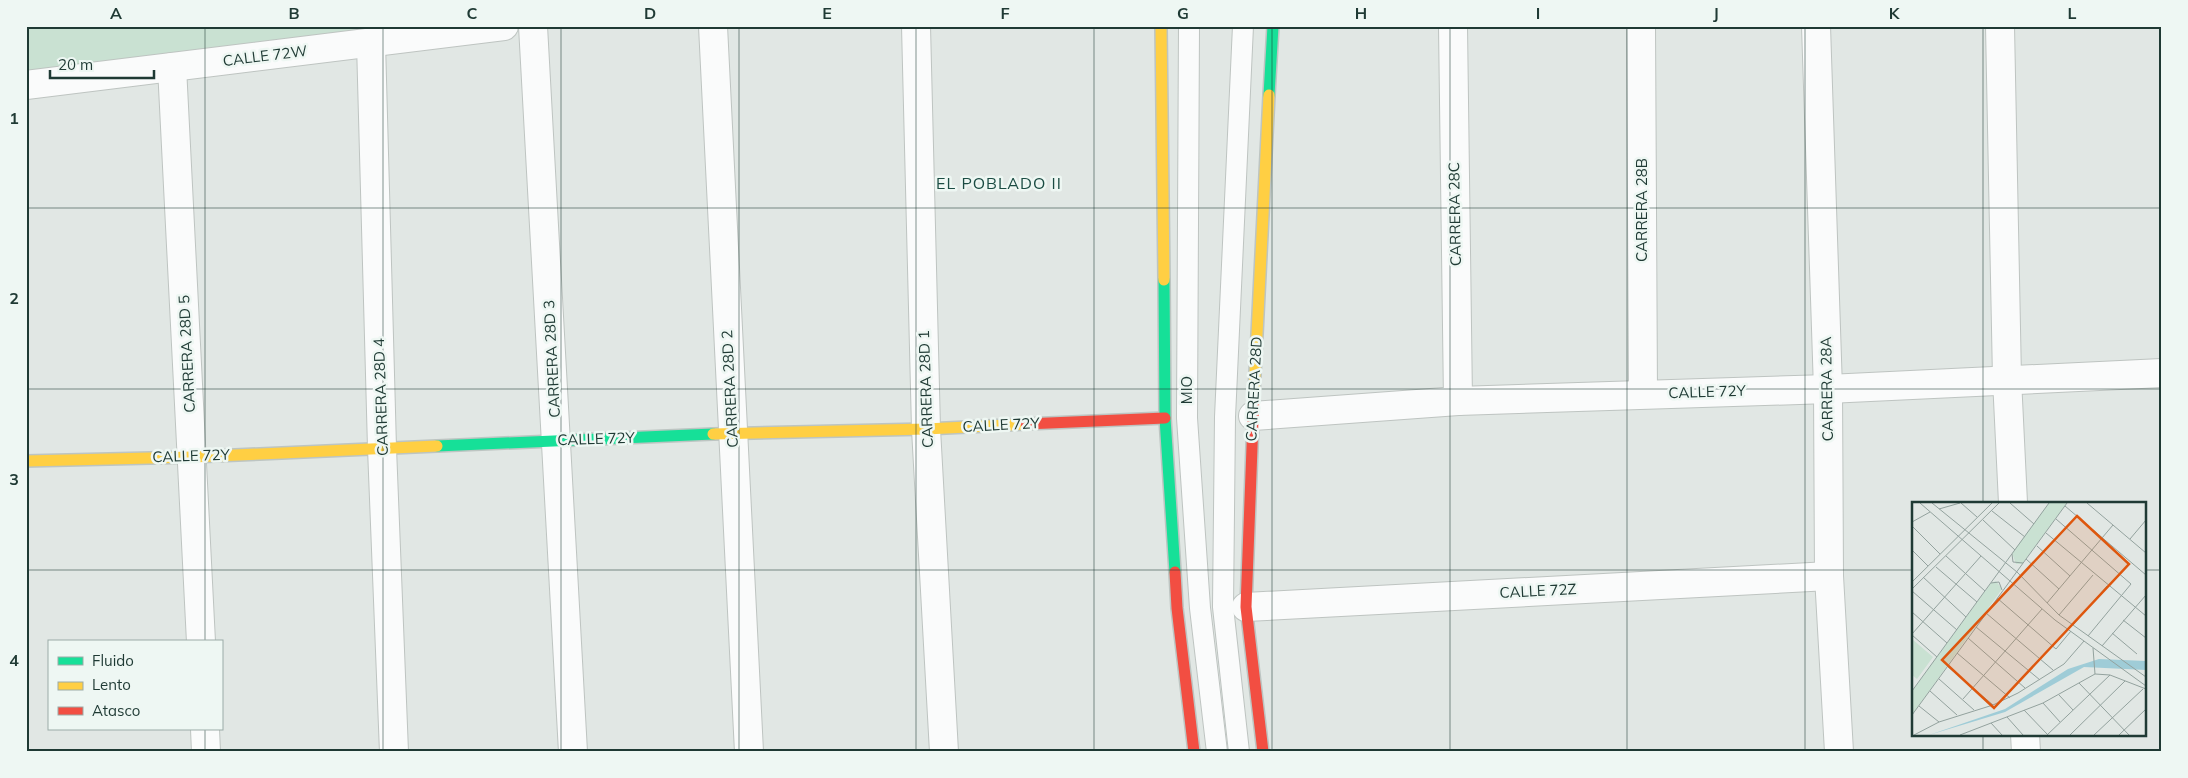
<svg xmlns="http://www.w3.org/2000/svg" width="2188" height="778" font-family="Mulish,sans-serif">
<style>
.green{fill:#c9e1d2}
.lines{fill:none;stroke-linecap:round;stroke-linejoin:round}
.lane-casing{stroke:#bec4c1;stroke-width:22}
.street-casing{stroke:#bec4c1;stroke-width:30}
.fast-casing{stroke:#bdc5c2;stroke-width:14}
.slow-casing{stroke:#bdc5c2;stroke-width:14}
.jam-casing{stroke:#bdc5c2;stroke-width:14}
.lane{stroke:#fafbfb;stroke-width:20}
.street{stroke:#fafbfb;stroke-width:28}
.fast{stroke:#16e098;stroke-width:11}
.slow{stroke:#ffcf43;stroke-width:11}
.jam{stroke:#f24e42;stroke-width:11}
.grid{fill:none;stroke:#1f3a34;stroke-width:1;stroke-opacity:0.55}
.labels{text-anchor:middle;stroke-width:5;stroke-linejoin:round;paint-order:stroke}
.street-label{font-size:15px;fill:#1f3a34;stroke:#eef7f3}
.neighbourhood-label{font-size:16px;letter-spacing:1px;fill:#1b4c43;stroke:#eef7f3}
.inset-road{fill:none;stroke:#93a29e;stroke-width:1}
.view{fill:#de570e;fill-opacity:0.15;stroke:#de570e;stroke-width:2.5}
.inset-edge{fill:none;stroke:#1f3a34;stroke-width:2.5}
.neatline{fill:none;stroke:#1f3a34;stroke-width:2}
.grid-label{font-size:16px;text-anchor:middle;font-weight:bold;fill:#1f3a34}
</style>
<rect width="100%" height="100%" fill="#e1e7e4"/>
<!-- green -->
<path class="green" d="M26,26h478l-478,59z"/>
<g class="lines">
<!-- lane casing -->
<g class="lane-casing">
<g id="lane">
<path d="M1189,26l-2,392 13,190 17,144"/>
<path d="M1239,752l-16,-145 2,-190 18,-391"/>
</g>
</g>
<!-- street casing -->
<g class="street-casing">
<g id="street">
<path d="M533,26l40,726"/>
<path d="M713,26l36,726"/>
<path d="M916,26l10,403 18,323"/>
<path d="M1453,26l5,375"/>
<path d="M1641,26l2,368"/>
<path d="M1816,26l12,363 1,187 10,176"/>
<path d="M2000,26l7,353 6,124"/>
<path d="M371,43l11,405 12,304"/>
<path d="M172,67l29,575"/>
<path d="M26,85l478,-59"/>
<path d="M1253,416l205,-15 370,-12 334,-16"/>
<path d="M1246,607l583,-31"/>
<path d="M205,729l1,23"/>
<path d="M2025,734l1,18"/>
</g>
</g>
<!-- fast casing -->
<g class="fast-casing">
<g id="fast">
<path d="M1269,95l4,-69"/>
<path d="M1164,280l1,138 10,154"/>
<path d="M437,446l276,-12"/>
</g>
</g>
<!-- slow casing -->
<g class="slow-casing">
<g id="slow">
<path d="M1161,26l3,254"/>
<path d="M1254,394l15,-299"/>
<path d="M713,434l213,-5 100,-5"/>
<path d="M26,461l166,-4 245,-11"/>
</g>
</g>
<!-- jam casing -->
<g class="jam-casing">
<g id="jam">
<path d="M1254,394l-8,213 17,145"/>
<path d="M1026,424l139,-6"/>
<path d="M1175,572l2,36 17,144"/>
</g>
</g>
<!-- lane -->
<use href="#lane" class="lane"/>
<!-- street -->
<use href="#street" class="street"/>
<!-- fast -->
<use href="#fast" class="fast"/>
<!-- slow -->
<use href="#slow" class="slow"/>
<!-- jam -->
<use href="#jam" class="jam"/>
</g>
<!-- grid -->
<path class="grid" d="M205,26v616M383,26v726M561,26v726M739,26v726M916,26v726M1094,26v726M1272,26v726M1450,26v726M1627,26v726M1805,26v726M1983,26v477M26,208h2136M26,389h2136M26,570h1887M2144,570h18M205,729v23M1983,734v18"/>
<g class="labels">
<!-- street labels -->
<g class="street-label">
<text transform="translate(265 56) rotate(-7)" y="5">CALLE 72W</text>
<text transform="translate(1642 210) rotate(-90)" y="5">CARRERA 28B</text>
<text transform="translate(1455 214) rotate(-91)" y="5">CARRERA 28C</text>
<text transform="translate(187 354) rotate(-93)" y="5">CARRERA 28D 5</text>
<text transform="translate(552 359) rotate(-93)" y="5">CARRERA 28D 3</text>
<text transform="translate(730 389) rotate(-93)" y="5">CARRERA 28D 2</text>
<text transform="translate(926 389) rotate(-92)" y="5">CARRERA 28D 1</text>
<text transform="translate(1254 389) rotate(-87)" y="5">CARRERA 28D</text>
<text transform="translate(1827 389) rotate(-91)" y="5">CARRERA 28A</text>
<text transform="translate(1187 390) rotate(-90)" y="5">MIO</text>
<text transform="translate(1707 392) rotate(-2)" y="5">CALLE 72Y</text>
<text transform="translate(381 397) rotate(-92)" y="5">CARRERA 28D 4</text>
<text transform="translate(1001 425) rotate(-3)" y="5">CALLE 72Y</text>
<text transform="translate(596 439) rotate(-2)" y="5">CALLE 72Y</text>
<text transform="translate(191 456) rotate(-2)" y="5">CALLE 72Y</text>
<text transform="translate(1538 591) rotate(-3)" y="5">CALLE 72Z</text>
</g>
<!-- neighbourhood labels -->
<g class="neighbourhood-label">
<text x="999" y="189">EL POBLADO II</text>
</g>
</g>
<!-- overview -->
<g transform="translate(1912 502)">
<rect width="234" height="234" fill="#e1e7e4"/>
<path d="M137,1h18l-45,61h-6l-4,-11zM84,79l6,8 -90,126v-24l79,-108zM0,137l21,18 -16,22 -5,-4z" fill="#c9e1d2"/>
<path d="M187,157l47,2v9l-62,-3 -79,45 -76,23 76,-26 63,-40z" fill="#9fccd7"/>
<path class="inset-road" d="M8,1l135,117 91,66M20,1l85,69 42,43 87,62M49,1l16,14M98,1l24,21M175,1l59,50M153,4l81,69M27,7l21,-6M80,9l33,26M144,17l75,65 -43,52M71,18l32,30M0,20l18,-10M0,24l28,28M134,31l100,83M218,37l16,-19M125,44l33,30M0,48l16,16M100,52l1,8 10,1M34,54l39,35M114,57l33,30M24,65l41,35M11,75l43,40M0,80l80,-79M79,81l8,-1 3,8M0,87l87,-86M0,89l45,39M85,96l59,51 15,-18M135,101l66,-78M0,110l35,31M74,111l67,57M147,113l34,-40M211,118l23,18M161,123l34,-39M64,125l64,53M200,131l25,21M0,132l69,-78M0,133l25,22M56,136l57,50M190,144l44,-51M181,146l2,26M45,151l53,45M35,164l46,39M27,177l35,31M167,181l50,52M0,189l137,-188M18,189l27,24M147,193l14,15M51,197l79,-90M131,201l17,19M7,204l20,16M112,208l23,24M0,213l155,-212M95,215l16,18M79,221l11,12M2,233l25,-13 54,-17 25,-12 46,-29 20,-23M48,233l83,-32 52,-29 15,1 36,14M135,233l63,-60M158,233l55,-54M182,233l49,-46M207,233l27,-26"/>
<path class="view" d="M165,14l52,48 -135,144 -52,-48z"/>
<rect width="234" height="234" class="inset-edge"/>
</g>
<!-- border -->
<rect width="2188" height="778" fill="none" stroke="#eef7f3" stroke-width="55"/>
<!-- legend -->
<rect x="48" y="640" width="175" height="90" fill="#eef7f3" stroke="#9baba7"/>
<rect x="58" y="657" width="25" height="8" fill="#16e098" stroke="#9baba7"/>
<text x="92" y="666" font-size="15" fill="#1f3a34">Fluido</text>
<rect x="58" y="682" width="25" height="8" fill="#ffcf43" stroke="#9baba7"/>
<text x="92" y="690" font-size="15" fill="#1f3a34">Lento</text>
<rect x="58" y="707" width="25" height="8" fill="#f24e42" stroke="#9baba7"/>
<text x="92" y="716" font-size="15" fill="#1f3a34">Atasco</text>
<!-- scale -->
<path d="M50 70v8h104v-8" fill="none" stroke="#1f3a34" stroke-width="2.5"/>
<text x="58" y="70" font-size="15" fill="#1f3a34" stroke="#eef7f3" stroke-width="4" paint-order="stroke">20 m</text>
<rect x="28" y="28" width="2132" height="722" class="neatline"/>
<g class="grid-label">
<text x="116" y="19">A</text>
<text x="294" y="19">B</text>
<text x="472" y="19">C</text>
<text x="650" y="19">D</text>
<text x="827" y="19">E</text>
<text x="1005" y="19">F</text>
<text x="1183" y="19">G</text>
<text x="1361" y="19">H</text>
<text x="1538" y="19">I</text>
<text x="1716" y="19">J</text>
<text x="1894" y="19">K</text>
<text x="2072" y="19">L</text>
<text x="14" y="124">1</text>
<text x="14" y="304">2</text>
<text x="14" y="485">3</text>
<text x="14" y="666">4</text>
</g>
</svg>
